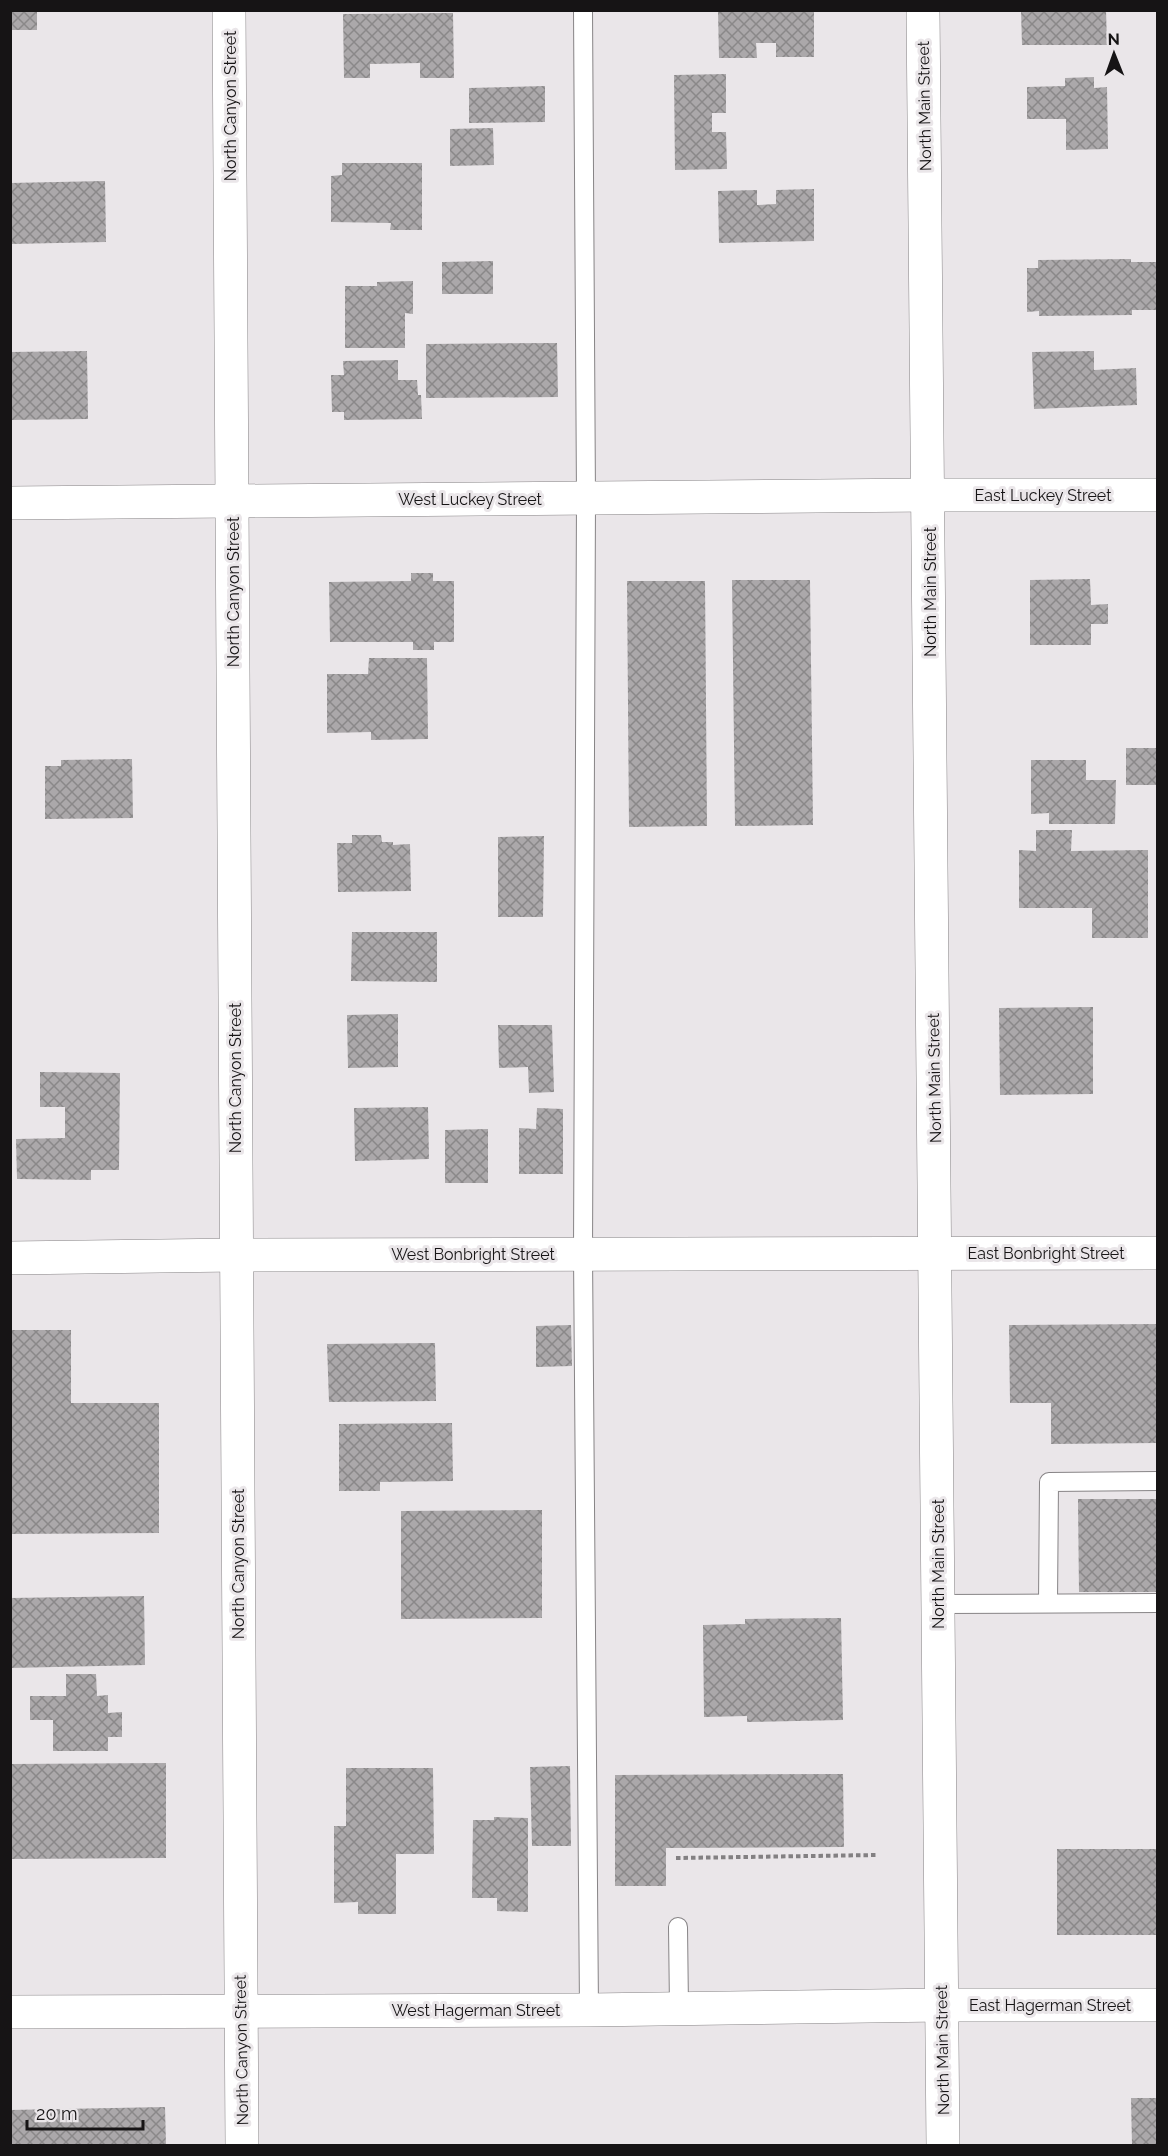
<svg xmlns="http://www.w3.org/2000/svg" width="1168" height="2156" font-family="Raleway,sans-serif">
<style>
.building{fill:url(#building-cross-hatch)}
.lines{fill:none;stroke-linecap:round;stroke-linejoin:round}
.service-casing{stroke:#878486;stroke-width:20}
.minor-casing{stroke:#878486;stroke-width:34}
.path{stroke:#838082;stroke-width:4;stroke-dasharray:4.5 3;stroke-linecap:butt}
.service{stroke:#fff;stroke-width:18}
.minor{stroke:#fff;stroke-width:33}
.labels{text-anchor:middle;stroke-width:6;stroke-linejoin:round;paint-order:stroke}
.street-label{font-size:16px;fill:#161415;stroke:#eae6e9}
</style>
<defs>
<pattern id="building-cross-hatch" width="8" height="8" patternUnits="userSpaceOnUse" patternTransform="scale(1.5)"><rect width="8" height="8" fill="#aba8aa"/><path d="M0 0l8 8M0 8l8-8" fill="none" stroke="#8a8889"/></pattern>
</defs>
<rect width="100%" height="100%" fill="#eae6e9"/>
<!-- building -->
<g class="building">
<rect x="10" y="10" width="27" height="20"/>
<path d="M718,10h96v47h-38v-14h-20l1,15h-38z"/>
<path d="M1021,10h85l1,35h-85z"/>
<path d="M453,13l1,65h-34v-15l-50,1v14h-26l-1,-64z"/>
<path d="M726,74v39h-14v19h14l1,37 -52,1 -1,-95z"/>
<path d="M1094,77v11l13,-1 1,62 -42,1v-31h-39v-32l38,-1v-8z"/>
<path d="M545,86v36l-76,1v-35z"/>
<path d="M493,128l1,37 -44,1v-37z"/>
<path d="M342,163h80v67h-32l1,-7 -60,-1v-46l11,-1z"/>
<path d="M105,181l1,61 -96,2v-61z"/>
<path d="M814,189v52l-95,2 -1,-52 39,-1v15l19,-1v-14z"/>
<path d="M1131,259v3h27v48h-26v5l-93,1v-5l-12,1v-44h11v-8z"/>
<path d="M493,261v33h-51v-32z"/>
<path d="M413,281v33l-8,-1v35h-60v-62h32v-4z"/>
<path d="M557,343l1,54 -132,1v-54z"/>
<path d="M87,351l1,68 -78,1v-68z"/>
<path d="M1094,351v19l42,-2 1,37 -103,4 -2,-57z"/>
<path d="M398,360v20h19l1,15h3l1,24 -78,1v-8h-12l-1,-37h13l-1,-14z"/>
<path d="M411,573h22v8h21v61h-20v8h-21v-8h-83l-1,-60 82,-1z"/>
<path d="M1090,579l1,26 17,-1v20h-17v21h-61v-65z"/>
<path d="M732,580h78l3,245 -78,1z"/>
<path d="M627,581h78l2,245 -78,1z"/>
<path d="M369,658h58l1,81 -57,1v-8l-44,1v-59h41z"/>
<rect x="1126" y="748" width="32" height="37"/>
<path d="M132,759l1,59 -88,1v-53h16v-6z"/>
<path d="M1031,760h55v20h30l-1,44h-66v-11l-18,1z"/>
<path d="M1036,830h36l-1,21 77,-1v88h-56v-30h-73v-58l17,1z"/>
<path d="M352,835h29l1,7h11v3l17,-1 1,47 -73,1 -1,-49h15z"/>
<path d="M544,836l-1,81h-45v-80z"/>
<path d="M352,932h85v50l-86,-1z"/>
<path d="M1093,1007v87l-93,1 -1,-87z"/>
<path d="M398,1014v53l-50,1 -1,-53z"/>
<path d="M498,1025h54l2,67 -25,1 -1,-26 -29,1z"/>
<path d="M40,1072l80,1 -1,97h-28v10l-74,-1 -1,-40 49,-1v-31h-25z"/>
<path d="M428,1107l1,52 -74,2 -1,-53z"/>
<path d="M537,1108l26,1v65h-44v-46l17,1z"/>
<path d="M488,1129v54h-43v-53z"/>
<path d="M1158,1324v119l-107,1v-41h-41l-1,-78z"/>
<path d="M571,1325l1,41 -36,1v-41z"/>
<path d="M10,1330h61v73h88v130l-149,1z"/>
<path d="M435,1343l1,58 -107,1 -2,-58z"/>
<path d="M452,1423l1,58 -73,1v9h-41v-67z"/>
<path d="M1078,1499h80v93h-79z"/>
<path d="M542,1510v108l-141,1v-108z"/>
<path d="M144,1596l1,69 -135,3v-70z"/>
<path d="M841,1618l2,102 -96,2v-6l-43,1 -1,-92 42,-1v-5z"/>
<path d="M66,1674h30l1,22 11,-1v18l14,-1v25h-14v14h-55v-31h-23v-24h36z"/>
<path d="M166,1763v95l-156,1v-95z"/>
<path d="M570,1766l1,80h-39l-2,-79z"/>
<path d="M346,1768h87l1,86h-38v60h-38v-12l-24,1v-77h12z"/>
<path d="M843,1774l1,73 -178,1v38h-51v-111z"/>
<path d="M494,1817l34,1v94l-31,-1v-13h-25l1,-78h21z"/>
<rect x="1057" y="1849" width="101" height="86"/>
<path d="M1131,2098h27v47h-26z"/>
<path d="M165,2107l1,38h-156v-35z"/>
</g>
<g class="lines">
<!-- service casing -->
<g class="service-casing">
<g id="service">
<path d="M583,10l3,488 -3,756 6,756"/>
<path d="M1048,1603l1,-121 109,-1"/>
<path d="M938,1604l220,-1"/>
<path d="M678,1927l1,81"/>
</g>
</g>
<!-- minor casing -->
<g class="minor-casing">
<g id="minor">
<path d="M229,10l13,2136"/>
<path d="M923,10l20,2136"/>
<path d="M10,503l919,-8h229"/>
<path d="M10,1258l226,-3 922,-2"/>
<path d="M10,2012l579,-2 353,-5h216"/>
</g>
</g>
<!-- path -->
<path class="path" d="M676,1858l202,-3"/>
<!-- service -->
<use href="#service" class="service"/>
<!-- minor -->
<use href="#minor" class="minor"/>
</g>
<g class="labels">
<!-- street labels -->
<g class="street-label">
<text transform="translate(230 106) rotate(-90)" y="6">North Canyon Street</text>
<text transform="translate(924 106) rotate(-91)" y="6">North Main Street</text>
<text x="1043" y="501">East Luckey Street</text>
<text x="470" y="505">West Luckey Street</text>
<text transform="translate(233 592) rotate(-90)" y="6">North Canyon Street</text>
<text transform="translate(930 592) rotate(-90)" y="6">North Main Street</text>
<text transform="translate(235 1078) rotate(-90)" y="6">North Canyon Street</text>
<text transform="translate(934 1078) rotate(-91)" y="6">North Main Street</text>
<text x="1046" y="1259">East Bonbright Street</text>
<text x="473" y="1260">West Bonbright Street</text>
<text transform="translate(238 1564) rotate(-90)" y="6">North Canyon Street</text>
<text transform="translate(938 1564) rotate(-90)" y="6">North Main Street</text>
<text x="1050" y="2011">East Hagerman Street</text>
<text x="476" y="2016">West Hagerman Street</text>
<text transform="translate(241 2050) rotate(-91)" y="6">North Canyon Street</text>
<text transform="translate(942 2050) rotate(-91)" y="6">North Main Street</text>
</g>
</g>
<!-- border -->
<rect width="1168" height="2156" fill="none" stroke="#161415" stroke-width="24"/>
<!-- north arrow -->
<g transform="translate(1114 54) rotate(359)" stroke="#eae6e9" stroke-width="4.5" paint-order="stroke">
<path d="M0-4.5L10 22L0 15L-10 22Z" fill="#161415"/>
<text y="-9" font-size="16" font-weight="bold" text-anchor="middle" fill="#161415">N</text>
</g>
<!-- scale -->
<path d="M27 2120v9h116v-9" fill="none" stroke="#161415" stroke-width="3"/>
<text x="36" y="2120" font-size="18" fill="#161415" stroke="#eae6e9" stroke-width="4.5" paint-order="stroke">20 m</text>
</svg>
